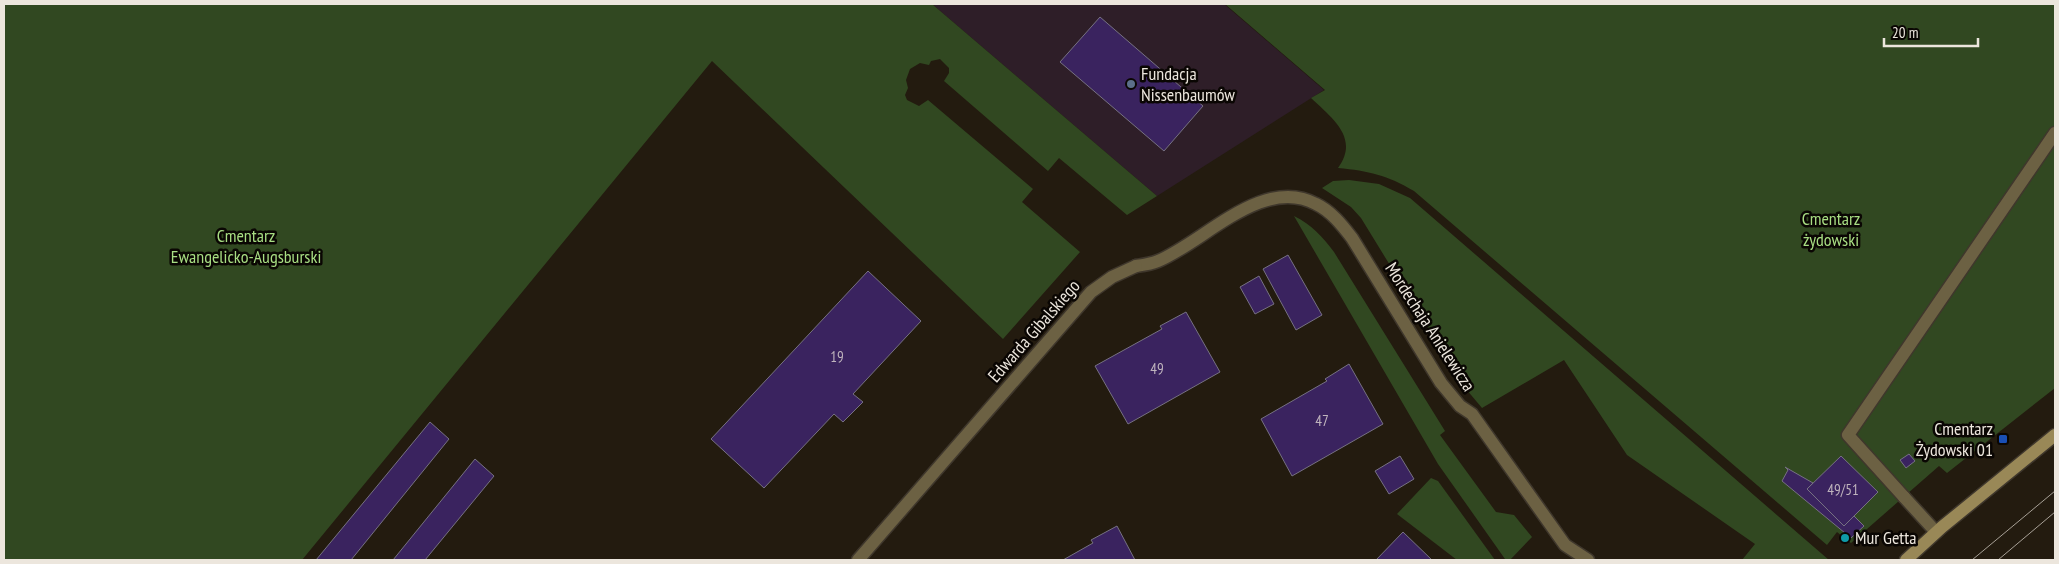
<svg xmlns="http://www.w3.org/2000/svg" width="2059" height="564" font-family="'PT Sans Narrow',sans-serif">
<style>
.commercial{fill:#2e1e28}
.green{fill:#314821}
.building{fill:#3a235f;stroke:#767182}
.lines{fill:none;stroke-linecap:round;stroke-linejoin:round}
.lane-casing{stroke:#3f372c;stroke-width:15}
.street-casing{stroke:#3f372c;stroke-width:15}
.secondary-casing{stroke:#3f372c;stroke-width:15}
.lane{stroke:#6c6143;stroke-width:12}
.street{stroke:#6c6143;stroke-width:12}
.secondary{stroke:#998857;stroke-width:12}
.tram{stroke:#a7a096;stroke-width:1}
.service-dot{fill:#5c6f8a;stroke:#0a0603;stroke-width:2}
.transit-dot{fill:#1a4fb4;stroke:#0a0603;stroke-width:2}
.culture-dot{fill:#0f9aa8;stroke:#0a0603;stroke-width:2}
.labels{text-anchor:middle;stroke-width:5;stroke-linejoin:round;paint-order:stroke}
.number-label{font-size:15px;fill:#c0b5be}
.poi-label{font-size:18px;fill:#ece6dd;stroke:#0a0603;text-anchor:start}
.park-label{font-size:18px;fill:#a8de83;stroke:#0a0603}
.street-label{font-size:18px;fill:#ece6dd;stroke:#0a0603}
</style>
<rect width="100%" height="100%" fill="#231b0f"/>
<!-- commercial -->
<path class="commercial" d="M932,4h292l100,86 -167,106z"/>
<!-- green -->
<g class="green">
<path d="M4,4h928l225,192 -30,19 -68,-57 -11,13 -104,-90 5,-8v-5l-9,-9 -9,2 -2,4 -9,-2 -10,6 -4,11 2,8 -3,7 2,5 12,6 9,-6 105,89 -11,13 58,50 -77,87 -291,-278 -410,499h-298z"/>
<path d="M1225,4h830v384l-108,85 -8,-7 -88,77 -14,-11 -10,13 -413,-354c-27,-16 -45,-20 -76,-23 22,-30 -6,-50 -27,-70l14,-8z"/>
<path d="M1349,180l30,4 31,14 419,362h-87l13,-16 -128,-89 -63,-95 -82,48 -16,-19 -105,-171 -10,-11 -29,-19 11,-7z"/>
<path d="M1294,216c17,8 29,21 40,36l111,179 -5,4 56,77 18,3 18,22 -22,23 -5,-1 -67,-95z"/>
<path d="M1431,478l7,3 57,79h-38l-60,-46z"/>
</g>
<!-- building -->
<g class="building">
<path d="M1100,17l103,89 -39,45 -104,-89z"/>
<path d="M1288,255l34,60 -26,15 -33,-61z"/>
<path d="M868,271l53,50 -68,73 10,8 -20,20 -9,-8 -70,74 -53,-49z"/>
<path d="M1259,276l15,28 -19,10 -15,-27z"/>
<path d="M1186,312l34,60 -92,52 -33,-58 67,-37 -2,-3z"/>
<path d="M1349,364l34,60 -91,52 -31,-57 66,-38 -2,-2z"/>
<path d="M430,422l19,17 -98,121h-35z"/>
<path d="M1909,454l6,7 -9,7 -6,-8z"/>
<path d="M1400,456l14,23 -25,15 -14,-23z"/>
<path d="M1841,456l37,36 -34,34 -37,-37z"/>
<path d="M475,459l19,17 -69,84h-32z"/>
<path d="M1785,467l28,16 -6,6 37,37 10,-10 10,10 -13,12 -69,-57 6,-11z"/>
<path d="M1117,526l18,34h-72l30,-17 -2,-3z"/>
<path d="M1403,532l29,28h-56z"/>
</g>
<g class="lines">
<!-- lane casing -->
<g class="lane-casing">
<g id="lane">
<path d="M1136,266c7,-1 15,-2 22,-5 46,-19 105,-86 158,-57 15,7 26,21 36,34l89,145 19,23 12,8 93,131 23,15"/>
<path d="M1904,497l32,35"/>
</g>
</g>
<!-- street casing -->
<g class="street-casing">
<g id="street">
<path d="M1904,497l-56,-62 207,-302"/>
<path d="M858,560l233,-268 21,-15 24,-11"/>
</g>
</g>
<!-- secondary casing -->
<g class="secondary-casing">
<path id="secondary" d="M1906,560l36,-33 113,-92"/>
</g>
<!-- lane -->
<use href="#lane" class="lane"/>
<!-- street -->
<use href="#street" class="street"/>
<!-- secondary -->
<use href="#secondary" class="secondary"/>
<!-- tram -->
<g class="tram">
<path d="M1972,560l83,-69"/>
<path d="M1998,560l57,-48"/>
</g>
</g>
<!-- markers -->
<circle class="service-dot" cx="1131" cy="84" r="5"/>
<rect class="transit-dot" x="1998" y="434" width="10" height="10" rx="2.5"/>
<circle class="culture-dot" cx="1845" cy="538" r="5"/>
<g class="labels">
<!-- number labels -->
<g class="number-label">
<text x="837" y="362">19</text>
<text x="1157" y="374">49</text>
<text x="1322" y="426">47</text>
<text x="1843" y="495">49/51</text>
</g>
<!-- poi labels -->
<g class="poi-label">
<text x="1141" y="80">Fundacja<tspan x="1141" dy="21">Nissenbaumów</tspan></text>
<text x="1993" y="435" text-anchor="end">Cmentarz<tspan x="1993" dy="21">Żydowski 01</tspan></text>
<text x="1855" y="544">Mur Getta</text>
</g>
<!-- park labels -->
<g class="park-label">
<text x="1831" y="225">Cmentarz<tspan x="1831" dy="21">żydowski</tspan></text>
<text x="246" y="242">Cmentarz<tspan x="246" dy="21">Ewangelicko-Augsburski</tspan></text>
</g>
<!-- street labels -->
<g class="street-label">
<text transform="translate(1430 327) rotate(57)" y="6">Mordechaja Anielewicza</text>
<text transform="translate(1034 331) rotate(-49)" y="6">Edwarda Gibalskiego</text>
</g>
</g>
<!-- border -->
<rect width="2059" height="564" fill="none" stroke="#ece6dd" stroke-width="10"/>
<!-- scale -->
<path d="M1884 38v8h94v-8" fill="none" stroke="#ece6dd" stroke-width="2.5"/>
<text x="1892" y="38" font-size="15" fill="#ece6dd" stroke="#0a0603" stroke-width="4" paint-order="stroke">20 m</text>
</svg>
